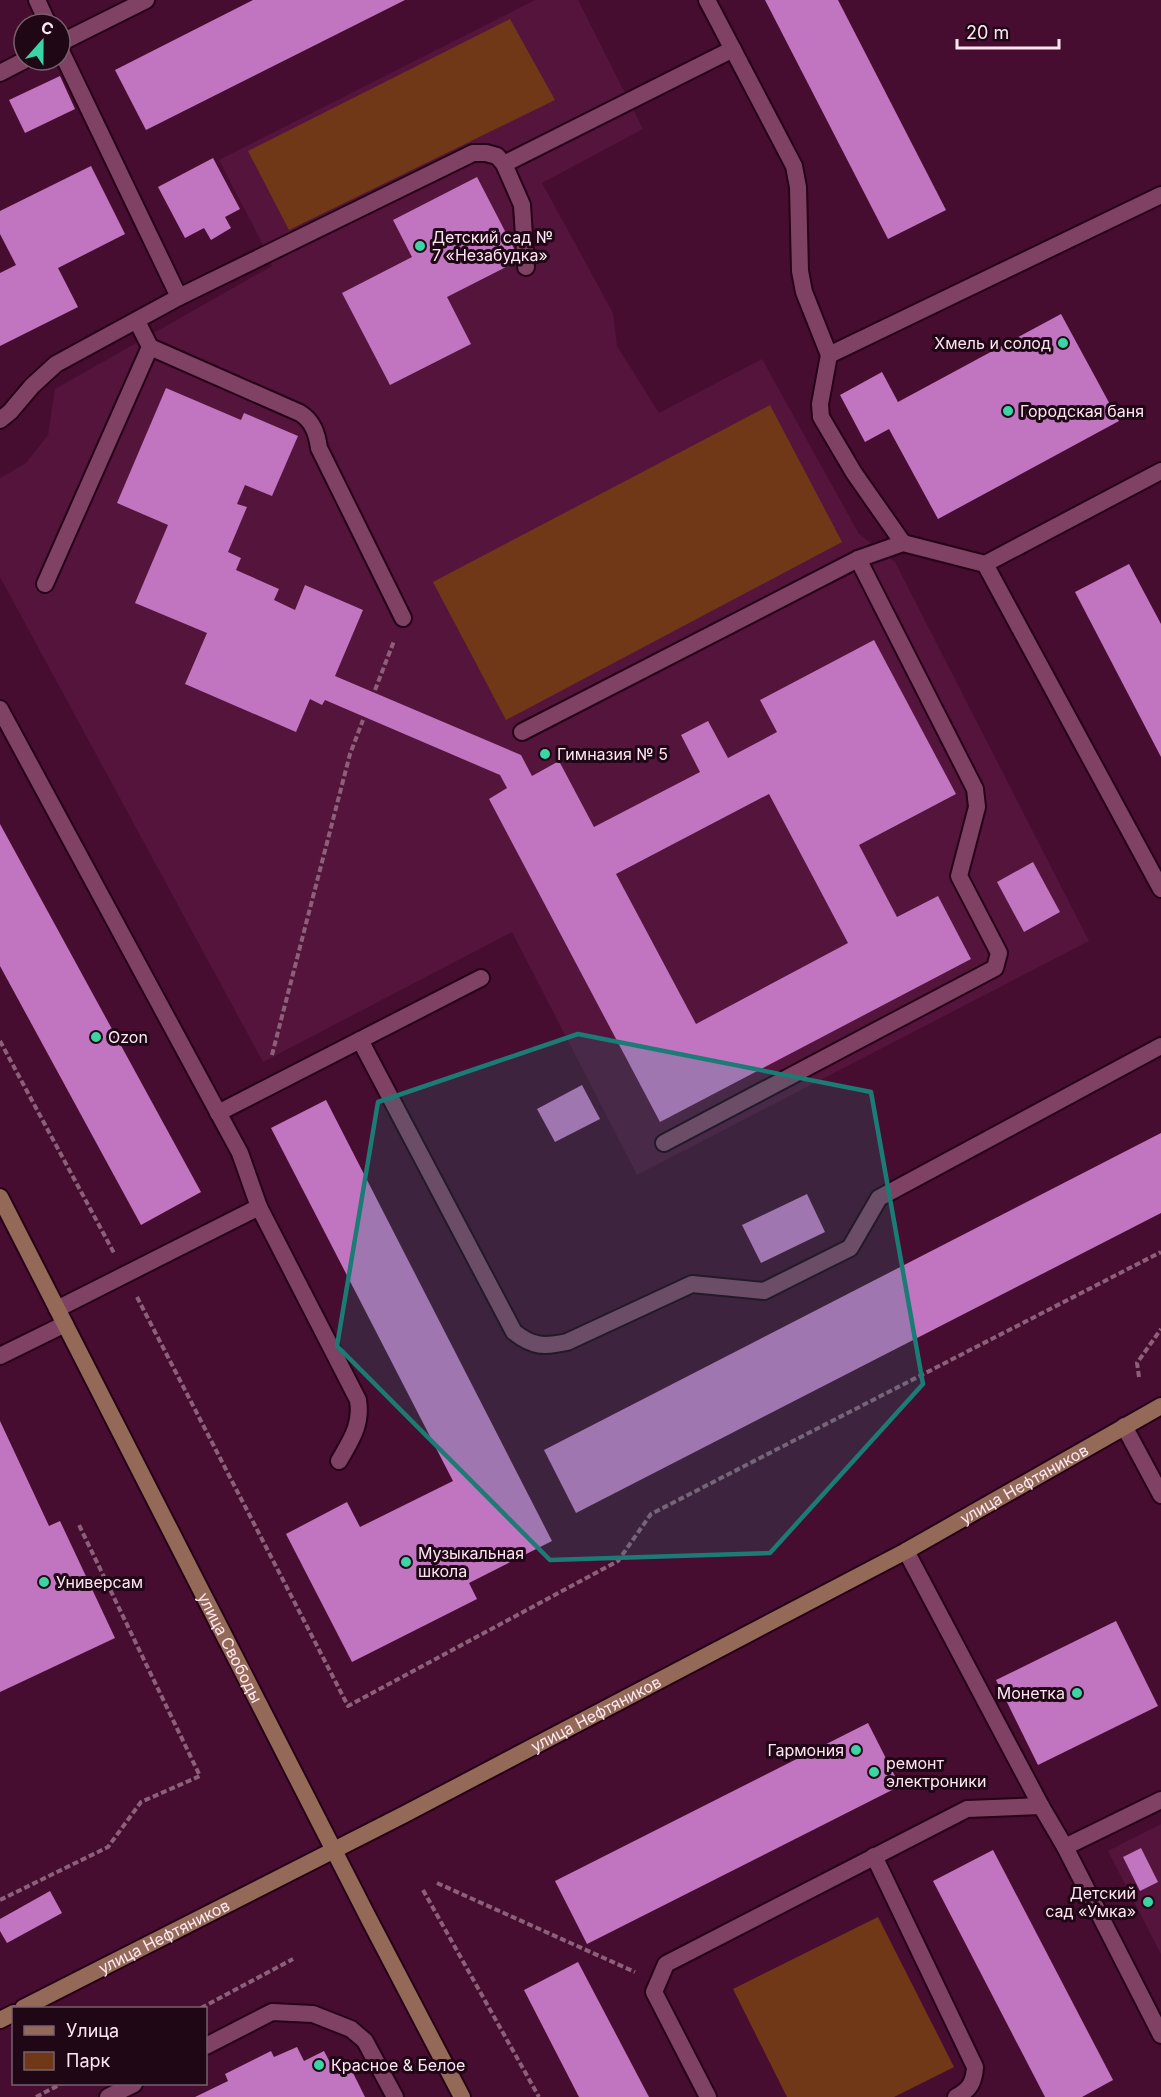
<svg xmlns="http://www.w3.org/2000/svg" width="1161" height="2097" font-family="Inter,sans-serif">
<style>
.built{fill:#54143c}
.green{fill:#713817}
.building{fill:#c175c0;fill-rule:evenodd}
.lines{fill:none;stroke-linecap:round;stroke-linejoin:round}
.service-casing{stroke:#260017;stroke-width:20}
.secondary-casing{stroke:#260017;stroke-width:20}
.path{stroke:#8d607a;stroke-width:4;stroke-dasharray:6 3;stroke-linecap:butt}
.service{stroke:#804264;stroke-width:16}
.secondary{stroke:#956958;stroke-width:16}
.marked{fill:#1b7c75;fill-opacity:0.2;stroke:#1b7c75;stroke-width:4.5;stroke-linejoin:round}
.poi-dot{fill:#3ad4a5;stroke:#1f0715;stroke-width:2}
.labels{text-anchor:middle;stroke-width:6;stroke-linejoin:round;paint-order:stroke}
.poi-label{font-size:16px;fill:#fee7f2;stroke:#1f0715;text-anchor:start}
.street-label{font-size:16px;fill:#fee7f2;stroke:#1f0715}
</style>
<rect width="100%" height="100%" fill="#470d30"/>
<!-- built -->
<g class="built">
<path d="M535,0h43l65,129 -101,54 71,130 4,33 42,67 103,-54 97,175 36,28 194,379 -452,234 -125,-243 -249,130 -263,-485v-99l26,-15 22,-28 7,-46 217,-123 -13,-29 -40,-77z"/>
<path d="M1161,1824v130l-53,-103z"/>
</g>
<!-- green -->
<g class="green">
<path d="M510,19l45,81 -266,130 -41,-79z"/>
<path d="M770,405l72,137 -336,178 -73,-138z"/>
<path d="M878,1917l76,150 -60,30h-107l-54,-108z"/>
</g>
<!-- building -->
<g class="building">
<path d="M253,0h152l-259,130 -31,-60z"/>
<path d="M765,0h73l108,210 -58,29z"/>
<path d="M60,76l15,33 -50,24 -16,-33z"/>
<path d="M213,158l27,51 -15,8 6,11 -20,12 -7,-12 -19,10 -27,-51z"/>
<path d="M91,166l34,68 -67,34 20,39 -78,39v-73l16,-8 -16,-31v-23z"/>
<path d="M477,177l43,83 -73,37 24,47 -81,41 -48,-92 70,-36 -19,-37z"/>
<path d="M1061,314l58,107 -181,98 -49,-90 -24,13 -25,-47 42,-23 16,30z"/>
<path d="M166,388l75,32 3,-7 54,23 -26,60 -27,-11 -8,19 10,3 -19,45 13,6 -5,12 43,19 -5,11 21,10 10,-25 58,25 -28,66 186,79 11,21 27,-15 35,66 106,-55 -19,-37 27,-14 20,37 49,-26 -17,-32 114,-60 82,154 -97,51 38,72 41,-21 33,63 -311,163 -171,-323 18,-11 -7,-13 -175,-75 -3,5 -12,-6 -14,33 -111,-48 22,-51 -72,-30 33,-78 -51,-22zM769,794l79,149 -152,81 -80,-150z"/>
<path d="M1129,564l32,60v133l-86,-165z"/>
<path d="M0,824l201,368 -60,33 -141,-259z"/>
<path d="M1033,862l27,50 -36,20 -27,-50z"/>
<path d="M582,1085l18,34 -45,23 -18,-33z"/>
<path d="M326,1100l226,441 -83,42 8,16 -125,63 -66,-128 61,-32 13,25 93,-46 -182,-353z"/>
<path d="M1161,1133v80l-585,300 -32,-63z"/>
<path d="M807,1194l18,38 -64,31 -19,-38z"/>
<path d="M0,1421l49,105 11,-5 55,117 -115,54z"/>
<path d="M1116,1621l42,85 -120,59 -42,-85z"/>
<path d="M868,1723l32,63 -313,158 -32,-63z"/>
<path d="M1141,1848l17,34 -18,9 -17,-34z"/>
<path d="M993,1850l120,230 -31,17h-37l-112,-216z"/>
<path d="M50,1891l12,22 -55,30 -7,-12v-12z"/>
<path d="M578,1962l71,135h-70l-55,-107z"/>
<path d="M297,2047l7,14 20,-10 12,23 14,-7 15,30h-170l33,-16 -3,-7 46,-23 3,6z"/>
</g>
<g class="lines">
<!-- service casing -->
<g class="service-casing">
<g id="service">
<path d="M37,0l11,24"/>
<path d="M707,0l87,166 4,21 2,84 4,21 25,63 -9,49 1,13 33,56 49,70"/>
<path d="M60,43l86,-43"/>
<path d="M60,49l119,248"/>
<path d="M0,73l25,-13"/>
<path d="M504,164l229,-115"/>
<path d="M150,347l150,66c13,8 17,21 19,35l84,170"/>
<path d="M829,355l332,-160"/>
<path d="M0,420l10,-8 22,-26 24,-22 123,-67 294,-144h13l11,3 7,8 18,41 4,62"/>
<path d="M985,564l176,325"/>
<path d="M45,584l105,-237 -13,-26"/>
<path d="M0,709l240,444 19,54 -202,102"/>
<path d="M522,732l336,-173 45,-16 82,21 176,-93"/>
<path d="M360,1040l154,292c19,15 30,15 53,10l125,-58 72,7 86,-43 29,-50 282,-152"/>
<path d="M218,1113l263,-135"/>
<path d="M664,1143l331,-175 4,-15 -40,-77 18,-69 -2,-18 -117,-230"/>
<path d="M259,1207l99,193c4,25 -7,40 -19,61"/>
<path d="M0,1356l65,-32"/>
<path d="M1124,1426l37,69"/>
<path d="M906,1551l135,255"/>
<path d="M1065,1847l96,188"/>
<path d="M874,1856l101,211c-1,15 -5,23 -19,30"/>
<path d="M206,2046l66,-34 41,2 38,15 14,12 30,56"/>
<path d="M108,2097l26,-13"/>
<path d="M708,2097l-54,-105 12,-28 301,-155 74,-3 24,41 96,-47"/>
</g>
</g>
<!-- secondary casing -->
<g class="secondary-casing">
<g id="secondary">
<path id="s1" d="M0,1197l369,722 93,178"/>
<path id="s2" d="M23,2008l380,-193 503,-264 255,-145"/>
<path d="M0,2020l14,-7"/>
</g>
</g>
<!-- path -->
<g class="path">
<path d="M375,690l19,-49"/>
<path d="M0,1041l114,212"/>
<path d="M272,1055l78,-301 13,-34"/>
<path d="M137,1297l211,409 270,-145 33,-47 510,-262"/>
<path d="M1139,1377l-2,-14 24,-34"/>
<path d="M437,1883l198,89"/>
<path d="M423,1890l116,207"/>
<path d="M0,1900l108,-53 33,-45 59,-26 -121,-251"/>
<path d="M201,2008l92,-49"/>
<path d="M36,2097l25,-13"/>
</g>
<!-- service -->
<use href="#service" class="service"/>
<!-- secondary -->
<use href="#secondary" class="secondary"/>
</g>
<!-- marked area -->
<path class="marked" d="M578,1034l293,58 52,292 -153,169 -220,7 -213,-214 41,-244z"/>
<!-- markers -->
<g class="poi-dot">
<circle cx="420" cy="246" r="6"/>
<circle cx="1063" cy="343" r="6"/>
<circle cx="1008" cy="411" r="6"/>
<circle cx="545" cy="754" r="6"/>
<circle cx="96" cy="1037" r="6"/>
<circle cx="406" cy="1562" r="6"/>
<circle cx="44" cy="1582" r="6"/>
<circle cx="1077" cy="1693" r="6"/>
<circle cx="856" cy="1750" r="6"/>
<circle cx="874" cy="1772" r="6"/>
<circle cx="1148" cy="1902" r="6"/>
<circle cx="319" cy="2065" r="6"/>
</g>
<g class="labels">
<!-- poi labels -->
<g class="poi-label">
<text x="432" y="243">Детский сад №<tspan x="432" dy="18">7 «Незабудка»</tspan></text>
<text x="1051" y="349" text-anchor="end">Хмель и солод</text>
<text x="1020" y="417">Городская баня</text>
<text x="557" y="760">Гимназия № 5</text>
<text x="108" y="1043">Ozon</text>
<text x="418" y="1559">Музыкальная<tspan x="418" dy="18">школа</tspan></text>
<text x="56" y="1588">Универсам</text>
<text x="1065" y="1699" text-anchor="end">Монетка</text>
<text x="844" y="1756" text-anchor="end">Гармония</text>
<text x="886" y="1769">ремонт<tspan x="886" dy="18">электроники</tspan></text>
<text x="1136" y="1899" text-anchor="end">Детский<tspan x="1136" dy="18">сад «Умка»</tspan></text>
<text x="331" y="2071">Красное &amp; Белое</text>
</g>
<!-- street labels -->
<g class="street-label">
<text dy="6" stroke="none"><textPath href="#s2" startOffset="1130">улица Нефтяников</textPath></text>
<text dy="6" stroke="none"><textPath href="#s1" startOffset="506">улица Свободы</textPath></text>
<text dy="6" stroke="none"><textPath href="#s2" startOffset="644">улица Нефтяников</textPath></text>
<text dy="6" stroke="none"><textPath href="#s2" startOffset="158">улица Нефтяников</textPath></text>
</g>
</g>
<!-- legend -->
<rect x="12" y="2007" width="195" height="78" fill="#1f0715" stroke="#78616d" stroke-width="1.5"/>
<rect x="24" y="2026" width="30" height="9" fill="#956958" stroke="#78616d" stroke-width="1.5"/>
<text x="66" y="2037" font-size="18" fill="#fee7f2">Улица</text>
<rect x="24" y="2052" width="30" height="18" fill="#713817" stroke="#78616d" stroke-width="1.5"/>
<text x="66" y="2067" font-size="18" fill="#fee7f2">Парк</text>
<!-- north arrow -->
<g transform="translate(42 42) rotate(21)"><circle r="28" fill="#1f0715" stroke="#78616d" stroke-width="1.5"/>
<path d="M0-4.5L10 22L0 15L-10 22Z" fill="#3ad4a5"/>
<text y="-9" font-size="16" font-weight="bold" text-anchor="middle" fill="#fee7f2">С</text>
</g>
<!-- scale -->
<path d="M957 39v9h102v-9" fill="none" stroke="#fee7f2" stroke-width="3"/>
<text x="966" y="39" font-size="18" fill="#fee7f2" stroke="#1f0715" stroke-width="4.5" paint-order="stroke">20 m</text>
</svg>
